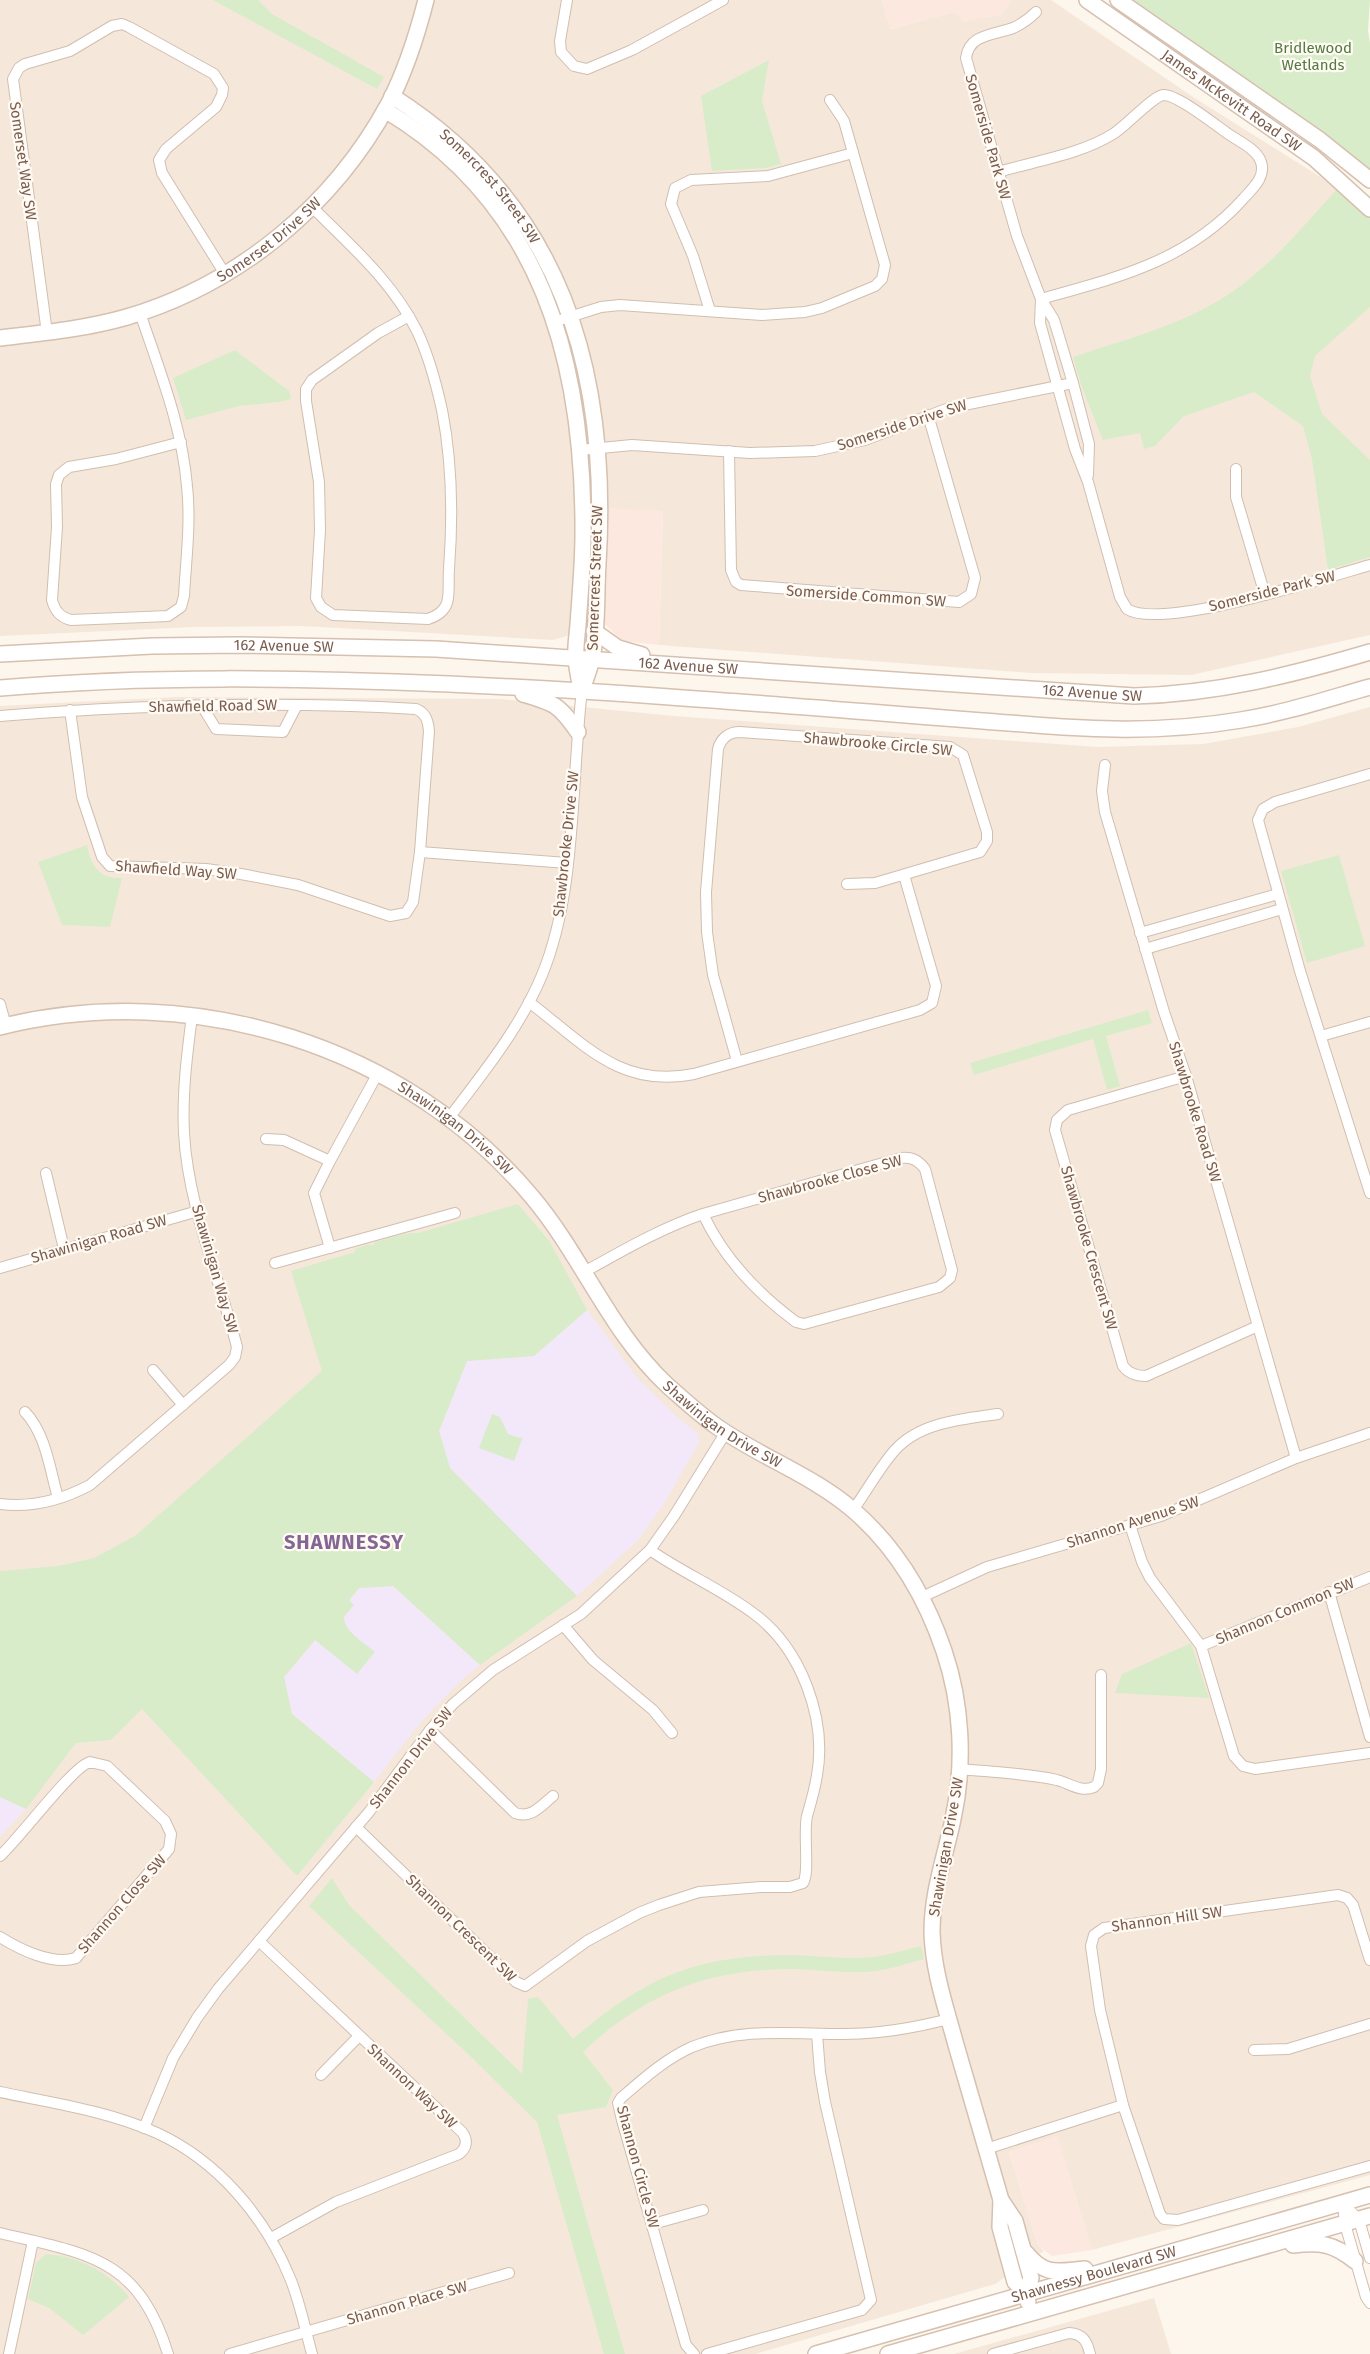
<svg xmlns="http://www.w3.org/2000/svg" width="1370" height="2354" font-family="'Fira Sans',sans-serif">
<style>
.residential{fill:#f5e8da}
.commercial{fill:#fde8e0}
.education{fill:#f3e8fa}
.green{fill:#d8ecc9}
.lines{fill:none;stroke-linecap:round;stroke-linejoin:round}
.street-casing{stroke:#d1beb0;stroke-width:12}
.secondary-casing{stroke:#d6c0b0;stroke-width:18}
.street{stroke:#fff;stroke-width:10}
.secondary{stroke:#fff;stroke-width:15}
.labels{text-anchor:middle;stroke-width:4.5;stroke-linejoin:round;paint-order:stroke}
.park-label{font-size:15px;fill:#537a41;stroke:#fffaf3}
.street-label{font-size:15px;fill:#7a5c4d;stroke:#fffaf3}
.district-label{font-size:20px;font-weight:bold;letter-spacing:1px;fill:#846695;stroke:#fffaf3}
</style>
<rect width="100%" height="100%" fill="#fdf6ec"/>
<!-- residential -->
<g class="residential">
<path d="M0,0h882l9,29 63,-17 47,3 11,-15h39l142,97 145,91 32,30v417l-179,40 -160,-2 -372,-28 4,-134 -60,-2 3,116 -53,15 -251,-14 -108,1 -194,9z"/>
<path d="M177,697l324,2 173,17 424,31 105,-3 95,-17 72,-20v1468l-278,75 -35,-113 -48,15 29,93 6,6 -49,33 -240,70h-755v-1648z"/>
<path d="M1154,2298l17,56h-217z"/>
</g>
<!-- commercial -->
<g class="commercial">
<path d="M882,0h130l-11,15 -37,7 -10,-10 -63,17z"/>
<path d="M603,508l60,3 -4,134 -37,-4 -16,-16z"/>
<path d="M1057,2136l35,114 -40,6 -14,-11 -29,-93z"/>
</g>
<!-- education -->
<g class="education">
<path d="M587,1310l51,69 38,37 22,18 1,8 -34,60 -27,38 -61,56 -127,-128 -11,-37 28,-70 67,-5z"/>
<path d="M393,1586l87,79 -20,16 -40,42 -46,59 -82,-68 -8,-37 76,-89z"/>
<path d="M0,1797l26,12 -26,28z"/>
</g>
<!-- green -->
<g class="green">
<path d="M213,0h45l14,14 112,63 -7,12z"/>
<path d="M1131,0h239l-2,30 2,14v130l-62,-51z"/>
<path d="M769,60l-7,41 19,63 -15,4 -54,3 -11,-75z"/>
<path d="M1338,188l32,30v89l-55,49 -5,20 12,38 48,46v97l-42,13 -16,-111 -9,-33 -49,-34 -70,24 -29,30 -11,3 -4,-16 -37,7 -21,-52 -9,-31c54,-18 112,-33 159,-65 41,-28 73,-68 106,-104z"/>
<path d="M235,350l54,41 2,8 -12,3 -40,4 -53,14 -13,-42z"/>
<path d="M87,845c4,21 12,34 35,33l-12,49 -48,-2 -24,-63z"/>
<path d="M1339,855l26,91 -58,17 -26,-92z"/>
<path d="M1148,1010l4,13 -46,13 14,50 -13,4 -14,-51 -119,36 -4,-12z"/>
<path d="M518,1204l32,38 37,68 -53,46 -67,5 -28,70 11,37 127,128 -97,69 -87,-79 -34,2 -10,12 5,5 -10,12c0,15 21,26 31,35l-18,22 -42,-34 -31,37 8,37 82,68 -77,94 -155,-167 -31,31 -35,3 -50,66 -26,-12v-226l58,-5 36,-8 41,-22 187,-165 -31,-100 64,-19v-3l11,-4h7l2,-3c12,-4 31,-10 43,-9z"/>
<path d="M492,1414l8,3 8,17 12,4 3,-1 -9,24 -35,-13z"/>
<path d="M1191,1643l18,55 -94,-5 7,-19z"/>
<path d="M332,1878l17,27 173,169 6,-75 10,-2 35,42c70,-60 119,-83 213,-84 29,0 58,5 87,2 16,-2 32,-7 48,-11l3,13c-16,4 -32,10 -48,12 -30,4 -61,-3 -91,-2 -82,2 -143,27 -202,83l30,38 -7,17 -49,8 68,239h-21l-67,-232 -69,-68 -159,-148z"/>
<path d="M46,2254c34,3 61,17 83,43l-46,38 -34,-27 -21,-9 8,-36z"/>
</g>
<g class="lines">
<!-- street casing -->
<g class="street-casing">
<g id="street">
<path d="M567,0l-7,41 1,11 13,14 13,3 45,-19 91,-50"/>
<path d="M1036,12c-7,7 -14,12 -23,16 -19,7 -44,6 -47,30l51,178 24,63 13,21 19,63 16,61 -1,31"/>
<path d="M998,172c37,-11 81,-17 115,-38 13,-8 39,-37 50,-39 14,-1 51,29 64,38 11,8 30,16 34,29 5,15 -8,26 -17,36 -56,63 -125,79 -203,101"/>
<path d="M312,207c38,38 80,74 105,124 12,25 19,52 25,79 10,51 11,106 7,159 -1,10 1,23 -2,34 -3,9 -10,13 -19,16l-95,-4 -12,-8 -5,-9 4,-68 -1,-48 -13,-81v-12l6,-9 66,-47 31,-17"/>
<path d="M1041,299l-1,24 35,126 13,33 32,115 7,12c34,22 201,-32 243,-44"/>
<path d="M710,311l-17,-55 -22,-52 4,-16 16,-8 77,-4 85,-23"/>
<path d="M140,313c19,56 42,113 47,173 4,37 -1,73 -3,110l-3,11 -13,9 -97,4c-11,-3 -16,-9 -19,-20l5,-73 -1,-43 3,-9 10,-8 47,-8 65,-17"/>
<path d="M563,319l38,-12 19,-2 142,10 43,-3 17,-4 53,-22 7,-7 3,-14 -41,-144 -14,-21"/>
<path d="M47,333l-34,-254 6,-11 6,-4 45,-13 42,-25 10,-2 7,3 85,47 9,14 -1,7 -6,12 -50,42 -7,11 3,13 63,101"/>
<path d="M580,450l52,-5 118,8 65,-2 50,-11 84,-32 124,-25"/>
<path d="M729,451l2,119 5,12 5,3 218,17 12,-8 4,-16 -47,-163"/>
<path d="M1236,469v28l29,98"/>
<path d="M202,706l14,23 67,3 14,-27"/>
<path d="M0,716c138,-11 277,-15 416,-7 10,4 12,12 13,22l-9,121 -7,50 -7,11 -16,3 -92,-31 -57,-11 -35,-5 -96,-3 -8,-9 -20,-60 -12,-87"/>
<path d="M1105,765l-3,26 3,21 59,200 22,64 110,382"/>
<path d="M1370,774l-95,28 -12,7 -5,11 42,151 70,222"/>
<path d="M420,852l147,11"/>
<path d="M1140,933l138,-39"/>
<path d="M1145,949l137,-40"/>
<path d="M529,1002c54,41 91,87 165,72l226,-64 12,-7 4,-17 -32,-111"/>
<path d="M0,1004l6,22"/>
<path d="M1321,1036l49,-14"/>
<path d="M737,1061l-24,-86 -6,-43 -1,-40 12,-143c3,-11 11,-17 22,-17l210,15 13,8 24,77v9l-7,11 -105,31 -28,1"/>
<path d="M1186,1076l-118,34 -11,10 -2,10 68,236c6,8 14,10 23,10l112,-50"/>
<path d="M449,1118c34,-45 71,-90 93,-143 35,-84 29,-194 40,-285"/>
<path d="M266,1139l18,1 46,21 48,-88"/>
<path d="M330,1161l-16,32 16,55"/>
<path d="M46,1173l18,76"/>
<path d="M275,1263l180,-50"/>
<path d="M0,1268l198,-57"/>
<path d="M584,1272c38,-21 77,-44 119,-58l198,-56c11,-1 17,2 24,11l27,101 -2,8 -11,9 -135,37 -8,-2c-39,-29 -72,-63 -93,-108"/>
<path d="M153,1370l30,35"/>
<path d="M25,1412c21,22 25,58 33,86"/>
<path d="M0,1504c32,4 62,-4 90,-19l139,-120 6,-8 2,-10c-18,-70 -49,-141 -53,-214 -2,-39 3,-79 8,-117"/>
<path d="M853,1510c14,-19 26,-42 42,-60 25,-28 68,-31 103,-36"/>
<path d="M1130,1525l12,37 8,16 51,68 33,110 9,10 12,3 115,-16"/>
<path d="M1329,1592l41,145"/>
<path d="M922,1597l65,-30 174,-51 135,-58 74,-25"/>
<path d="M563,1625l30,35 60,50 19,23"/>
<path d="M1201,1646l169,-69"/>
<path d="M430,1730l85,83c16,6 26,-7 38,-17"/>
<path d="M960,1769c32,3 65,4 97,11 12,3 24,13 37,7l4,-4 3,-14v-94"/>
<path d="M356,1827l160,155 9,4 62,-45 52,-28 20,-8 40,-13 62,-5h29l13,-4c7,-10 0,-50 4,-67 4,-14 8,-27 10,-41 10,-57 -16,-127 -64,-162 -32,-24 -70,-40 -103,-63"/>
<path d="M0,1856c19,-17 73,-90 90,-94l17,4 58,55 6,13 -2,15 -93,109c-23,8 -57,-9 -76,-21"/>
<path d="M259,1941l203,191c6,8 5,16 -3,22l-123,48 -65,36"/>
<path d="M1370,1960l-17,-55 -6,-7 -9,-3 -234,33 -10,7 -3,11 9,64 23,95 37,109 4,5 14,1 192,-54"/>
<path d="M1254,2050l34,-1 82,-25"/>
<path d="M321,2075l38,-39"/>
<path d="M0,2092c53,11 108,19 157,41 61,28 108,84 133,145 10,24 15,51 22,76"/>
<path d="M144,2128l29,-70 24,-40 21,-29 151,-177 61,-82 23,-26 40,-34 88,-56 69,-64 24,-34 52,-84"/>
<path d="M986,2149l137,-44"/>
<path d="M1343,2203l2,21 21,73 4,6"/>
<path d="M1343,2203l16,17 11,38"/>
<path d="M653,2224l50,-14"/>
<path d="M0,2233c88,21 138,24 168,121"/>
<path d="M9,2354l24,-113"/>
<path d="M230,2354l279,-81"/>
<path d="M694,2354l-8,-9 -64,-225 -4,-17 3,-5c22,-19 44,-39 71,-51 49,-20 100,-13 151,-13 37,0 71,-6 106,-15"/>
<path d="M707,2354l155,-44 9,-10 -46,-198 -5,-30 -3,-38"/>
<path d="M993,2354l76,-21c14,1 18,8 21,21"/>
</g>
</g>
<!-- secondary casing -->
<g class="secondary-casing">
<g id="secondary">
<path id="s1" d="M1087,0l227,158 56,51"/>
<path d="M1118,0l202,140 50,40"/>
<path id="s2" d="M392,96c170,108 218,275 206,468 -2,31 0,64 -6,94 -2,11 -7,22 -10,32"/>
<path d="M385,110c157,94 199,251 198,424 0,30 -3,61 -5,91 -1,11 -3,23 -2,34 1,10 3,20 5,30"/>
<path id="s3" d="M0,338c43,-5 85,-9 127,-21 112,-33 207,-112 262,-214 17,-33 28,-68 37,-103"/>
<path d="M594,631l24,17 24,7"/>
<path id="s4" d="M0,654l152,-8 86,-1 198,4 698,47c82,-2 158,-21 236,-44"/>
<path d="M0,688c149,-13 300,-10 449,-4 205,9 410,28 614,43 60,4 119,3 178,-7 44,-7 86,-21 129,-33"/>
<path d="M523,694c31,9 36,10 55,38"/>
<path id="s5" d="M0,1027c191,-48 406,18 533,171 50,60 77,134 135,188 16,14 31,28 48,40 44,31 96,49 137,84 43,37 73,88 91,141 18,53 21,113 9,168 -8,38 -21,73 -21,113 1,39 14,76 24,113 15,52 30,103 45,155l14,21 16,57 -5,16"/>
<path d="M1001,2200l-1,27 15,55 11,12 2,8"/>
<path d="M1293,2245c27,-3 40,-2 62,16"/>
<path d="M1026,2253c20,24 31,18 59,16"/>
<path id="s6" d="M816,2354l554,-159"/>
<path d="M888,2354l482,-138"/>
</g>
</g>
<!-- street -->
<use href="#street" class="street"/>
<!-- secondary -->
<use href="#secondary" class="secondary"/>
</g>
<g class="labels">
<!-- park labels -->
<g class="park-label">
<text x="1313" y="53">Bridlewood<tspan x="1313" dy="17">Wetlands</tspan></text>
</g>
<!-- street labels -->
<g class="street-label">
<text dy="5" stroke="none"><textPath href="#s1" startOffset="176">James McKevitt Road SW</textPath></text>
<text transform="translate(988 137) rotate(74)" y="5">Somerside Park SW</text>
<text transform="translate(23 161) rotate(82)" y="5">Somerset Way SW</text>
<text dy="5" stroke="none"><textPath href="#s2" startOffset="134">Somercrest Street SW</textPath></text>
<text dy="5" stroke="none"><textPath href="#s3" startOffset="292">Somerset Drive SW</textPath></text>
<text transform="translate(902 425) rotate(-18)" y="5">Somerside Drive SW</text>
<text transform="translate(595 578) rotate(-88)" y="5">Somercrest Street SW</text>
<text transform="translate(1272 591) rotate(-14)" y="5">Somerside Park SW</text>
<text transform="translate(866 596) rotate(4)" y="5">Somerside Common SW</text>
<text dy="5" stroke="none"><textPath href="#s4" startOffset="284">162 Avenue SW</textPath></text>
<text dy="5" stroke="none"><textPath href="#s4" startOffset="689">162 Avenue SW</textPath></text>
<text dy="5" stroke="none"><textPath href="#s4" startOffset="1094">162 Avenue SW</textPath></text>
<text transform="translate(213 706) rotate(-1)" y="5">Shawfield Road SW</text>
<text transform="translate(878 744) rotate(5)" y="5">Shawbrooke Circle SW</text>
<text transform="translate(566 844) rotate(-84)" y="5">Shawbrooke Drive SW</text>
<text transform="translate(176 870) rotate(4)" y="5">Shawfield Way SW</text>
<text transform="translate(1195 1112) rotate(73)" y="5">Shawbrooke Road SW</text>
<text dy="5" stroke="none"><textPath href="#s5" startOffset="484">Shawinigan Drive SW</textPath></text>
<text transform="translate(830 1179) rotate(-15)" y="5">Shawbrooke Close SW</text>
<text transform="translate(99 1239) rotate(-16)" y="5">Shawinigan Road SW</text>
<text transform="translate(1089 1248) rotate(74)" y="5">Shawbrooke Crescent SW</text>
<text transform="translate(215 1269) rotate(74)" y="5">Shawinigan Way SW</text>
<text dy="5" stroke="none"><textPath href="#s5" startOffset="888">Shawinigan Drive SW</textPath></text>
<text transform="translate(1133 1522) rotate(-18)" y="5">Shannon Avenue SW</text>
<text transform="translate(1285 1611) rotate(-23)" y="5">Shannon Common SW</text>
<text transform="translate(411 1758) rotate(-52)" y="5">Shannon Drive SW</text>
<text transform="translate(946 1847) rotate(-80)" y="5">Shawinigan Drive SW</text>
<text transform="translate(122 1904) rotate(-49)" y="5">Shannon Close SW</text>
<text transform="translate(1167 1919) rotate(-8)" y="5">Shannon Hill SW</text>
<text transform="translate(461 1928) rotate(44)" y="5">Shannon Crescent SW</text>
<text transform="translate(412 2086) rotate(43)" y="5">Shannon Way SW</text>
<text transform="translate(638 2167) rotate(75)" y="5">Shannon Circle SW</text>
<text dy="5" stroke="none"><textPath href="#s6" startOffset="289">Shawnessy Boulevard SW</textPath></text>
<text transform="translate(407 2303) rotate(-16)" y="5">Shannon Place SW</text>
</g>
<!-- district labels -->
<g class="district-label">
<text x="344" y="1549">SHAWNESSY</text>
</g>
</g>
</svg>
